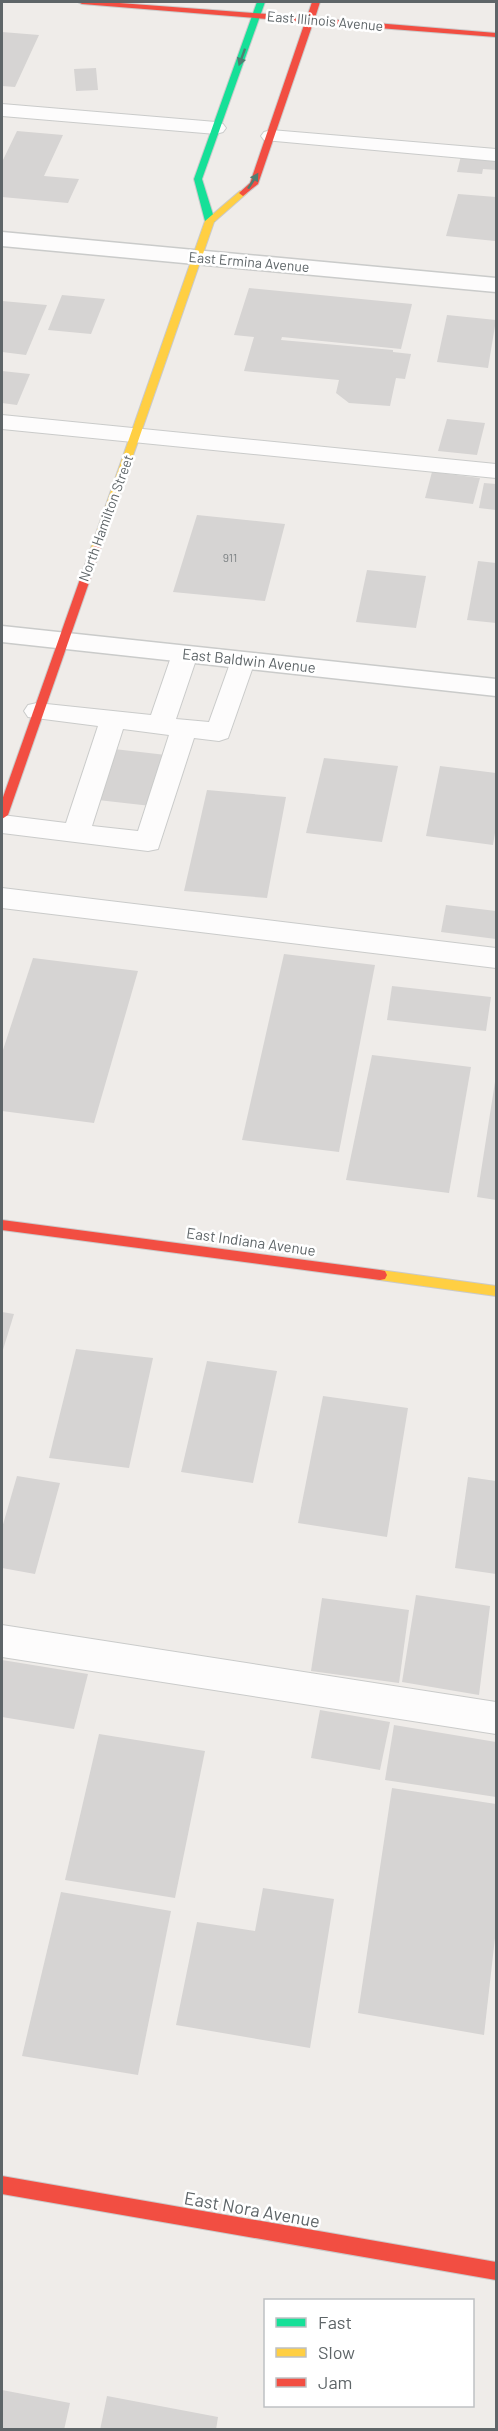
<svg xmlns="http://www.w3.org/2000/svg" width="498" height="2431" font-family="Barlow,sans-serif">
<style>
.building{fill:#d6d4d3}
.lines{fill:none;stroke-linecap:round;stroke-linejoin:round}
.lane-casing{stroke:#cacbca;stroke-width:2}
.street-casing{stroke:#cacbca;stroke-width:3}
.fast-casing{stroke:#cacaca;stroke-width:2}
.slow-casing{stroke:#cacaca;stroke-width:2}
.jam-casing{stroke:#cacaca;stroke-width:2}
.lane{fill:#fdfcfc;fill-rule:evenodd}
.street{fill:#fdfcfc;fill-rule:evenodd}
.fast{fill:#16e098;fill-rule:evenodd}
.slow{fill:#ffcf43;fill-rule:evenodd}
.jam{fill:#f24e42;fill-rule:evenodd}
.oneway{fill:#507e72}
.labels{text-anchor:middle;stroke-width:5;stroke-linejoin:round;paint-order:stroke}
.number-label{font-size:12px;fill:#7d8284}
.far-street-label{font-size:14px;fill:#5e6568;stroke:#fff}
.street-label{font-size:15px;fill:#5e6568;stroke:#fff}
.near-street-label{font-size:18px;fill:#5e6568;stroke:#fff}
</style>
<rect width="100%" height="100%" fill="#efece9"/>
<!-- building -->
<g class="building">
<path d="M2,32l37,3 -24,52 -13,-1z"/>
<path d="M96,68l2,22 -22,1 -2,-22z"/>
<path d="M17,131l46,4 -19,41 35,3 -11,24 -66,-6v-35z"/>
<path d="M461,156l35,3v11l-13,-1 -1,5 -25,-2z"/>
<path d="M458,194l38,3 -1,44 -49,-5z"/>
<path d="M249,288l163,16 -11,45 -119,-12 -1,3 112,10v2l18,2 -6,25 -9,-1 -6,28 -41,-3 -13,-10 3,-13 -95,-9 10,-34 -20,-2z"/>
<path d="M62,295l43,4 -14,35 -43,-4z"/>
<path d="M2,301l45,4 -21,50 -24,-3z"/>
<path d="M447,315l49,5 -8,48 -51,-6z"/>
<path d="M2,371l28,3 -13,31 -15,-2z"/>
<path d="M447,419l38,4 -8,32 -39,-4z"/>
<path d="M432,472l48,6 -7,26 -48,-6z"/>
<path d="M484,483l12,1v26l-17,-2z"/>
<path d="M197,515l88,9 -20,77 -92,-9z"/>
<path d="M478,561l18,2v60l-29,-3z"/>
<path d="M367,570l59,6 -10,52 -60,-6z"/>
<path d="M114,749l52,6 -15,51 -53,-6z"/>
<path d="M324,758l74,8 -16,76 -76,-9z"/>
<path d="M440,766l56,7v54l-3,18 -67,-9z"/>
<path d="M207,790l79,7 -19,101 -83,-7z"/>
<path d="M446,905l50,6v28l-55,-7z"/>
<path d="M284,954l91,11 -36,187 -97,-12z"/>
<path d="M33,958l105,13 -44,152 -92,-12v-58z"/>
<path d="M392,986l99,11 -5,34 -99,-11z"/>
<path d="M372,1055l99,12 -22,126 -103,-13z"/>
<path d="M495,1082h1v118l-19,-3z"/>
<path d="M2,1312l12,2 -12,39z"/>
<path d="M76,1349l77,9 -24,110 -80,-10z"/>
<path d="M207,1361l70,10 -24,112 -72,-11z"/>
<path d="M323,1396l85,12 -21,129 -89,-14z"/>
<path d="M17,1476l43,7 -25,91 -33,-6v-40z"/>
<path d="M468,1477l28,4v93l-41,-6z"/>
<path d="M416,1595l74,11 -11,89 -77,-13z"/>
<path d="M322,1598l87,12 -10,73 -88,-12z"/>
<path d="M2,1660l86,14 -14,55 -72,-12z"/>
<path d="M320,1710l70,12 -10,48 -69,-12z"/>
<path d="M394,1725l102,17v55l-111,-17z"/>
<path d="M99,1734l106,17 -30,147 -110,-18z"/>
<path d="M392,1788l104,16v125l-12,106 -126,-22z"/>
<path d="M263,1888l71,11 -24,149 -134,-23 21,-103 58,9z"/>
<path d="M61,1892l110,19 -33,164 -116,-19z"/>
<path d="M2,2390l68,13 -6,27h-62z"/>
<path d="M107,2396l111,21 -2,13h-116z"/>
</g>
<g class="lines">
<!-- lane casing -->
<g class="lane-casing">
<g id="lane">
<path d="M2,104l214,18 7,2 3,4 -3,4 -7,2 -214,-18z"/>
<path d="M271,130l225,19v12l-232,-21 -3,-4 3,-4z"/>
<path d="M2,415l494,49v14l-494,-49z"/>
<path d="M185,646l9,2 4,6 -22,65 33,3 24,-67 9,-2 9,2 4,6 -27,77 -9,3 -25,-3 -36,111 -10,2 -146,-18v-18l64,8 32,-97 -70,-9 -4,-6 4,-6 9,-2 114,12 21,-61 4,-6zM123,729l46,6 -31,96 -46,-5z"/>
<path d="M2,888l494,60v20l-494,-60z"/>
<path d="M2,1625l494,77v32l-494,-77z"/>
</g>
</g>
<!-- street casing -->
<g class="street-casing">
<g id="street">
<path d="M2,232l494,46v14l-494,-46z"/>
<path d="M2,626l494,53v17l-494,-54z"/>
</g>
</g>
<!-- fast casing -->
<g class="fast-casing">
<path id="fast" d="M257,2h8l-63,177 13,42 -5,3 -5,-3 -11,-42z"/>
</g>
<!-- slow casing -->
<g class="slow-casing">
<g id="slow">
<path d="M240,191l7,2 -33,29 -113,326 -5,3 -4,-1 -1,-2 114,-327z"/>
<path d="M380,1270l116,16v10l-116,-16 -5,-1 -2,-4 2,-4z"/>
</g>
</g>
<!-- jam casing -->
<g class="jam-casing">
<g id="jam">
<path d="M78,2h28l201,15 5,-15h8l-5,16 181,15v4l-183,-14 -55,161 -15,12 -4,-3 11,-10 55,-161 -223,-18z"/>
<path d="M96,545l5,3 -93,267 -6,4v-19l89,-252z"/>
<path d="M2,1220l378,50 5,1 2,4 -2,4 -5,1 -378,-50z"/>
<path d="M2,2176l494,86v18l-494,-86z"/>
</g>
</g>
<!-- lane -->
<use href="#lane" class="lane"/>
<!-- street -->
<use href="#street" class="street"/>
<!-- fast -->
<use href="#fast" class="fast"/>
<!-- slow -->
<use href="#slow" class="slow"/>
<!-- jam -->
<use href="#jam" class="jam"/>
</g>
<!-- one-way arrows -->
<defs><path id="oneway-solid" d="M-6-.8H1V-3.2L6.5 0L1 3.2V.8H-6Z" transform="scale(1.5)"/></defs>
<g class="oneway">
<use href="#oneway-solid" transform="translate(242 57) rotate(110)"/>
<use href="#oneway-solid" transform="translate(253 181) rotate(-57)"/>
</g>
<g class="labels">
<!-- number labels -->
<g class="number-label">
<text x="230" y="562">911</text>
</g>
<!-- far-street labels -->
<g class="far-street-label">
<text transform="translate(325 21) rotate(5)" y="5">East Illinois Avenue</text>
<text transform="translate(249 262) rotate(5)" y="5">East Ermina Avenue</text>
<text transform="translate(106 518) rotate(-70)" y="5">North Hamilton Street</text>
</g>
<!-- street labels -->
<g class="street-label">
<text transform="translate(249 661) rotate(6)" y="5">East Baldwin Avenue</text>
<text transform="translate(251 1242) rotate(8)" y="5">East Indiana Avenue</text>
</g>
<!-- near-street labels -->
<g class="near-street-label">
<text transform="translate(252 2210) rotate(10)" y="6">East Nora Avenue</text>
</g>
</g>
<!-- border -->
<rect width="498" height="2431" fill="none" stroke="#5e6568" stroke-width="6"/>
<!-- legend -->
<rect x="264" y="2299" width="210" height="108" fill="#ffffff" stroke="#bfc1c3" stroke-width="1.5"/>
<rect x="276" y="2318" width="30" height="9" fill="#16e098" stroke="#bfc1c3" stroke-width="1.5"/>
<text x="318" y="2329" font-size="18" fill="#5e6568">Fast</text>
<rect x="276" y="2348" width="30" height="9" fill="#ffcf43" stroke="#bfc1c3" stroke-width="1.5"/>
<text x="318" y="2359" font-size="18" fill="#5e6568">Slow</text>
<rect x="276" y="2378" width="30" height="9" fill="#f24e42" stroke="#bfc1c3" stroke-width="1.5"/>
<text x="318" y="2389" font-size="18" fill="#5e6568">Jam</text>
</svg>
